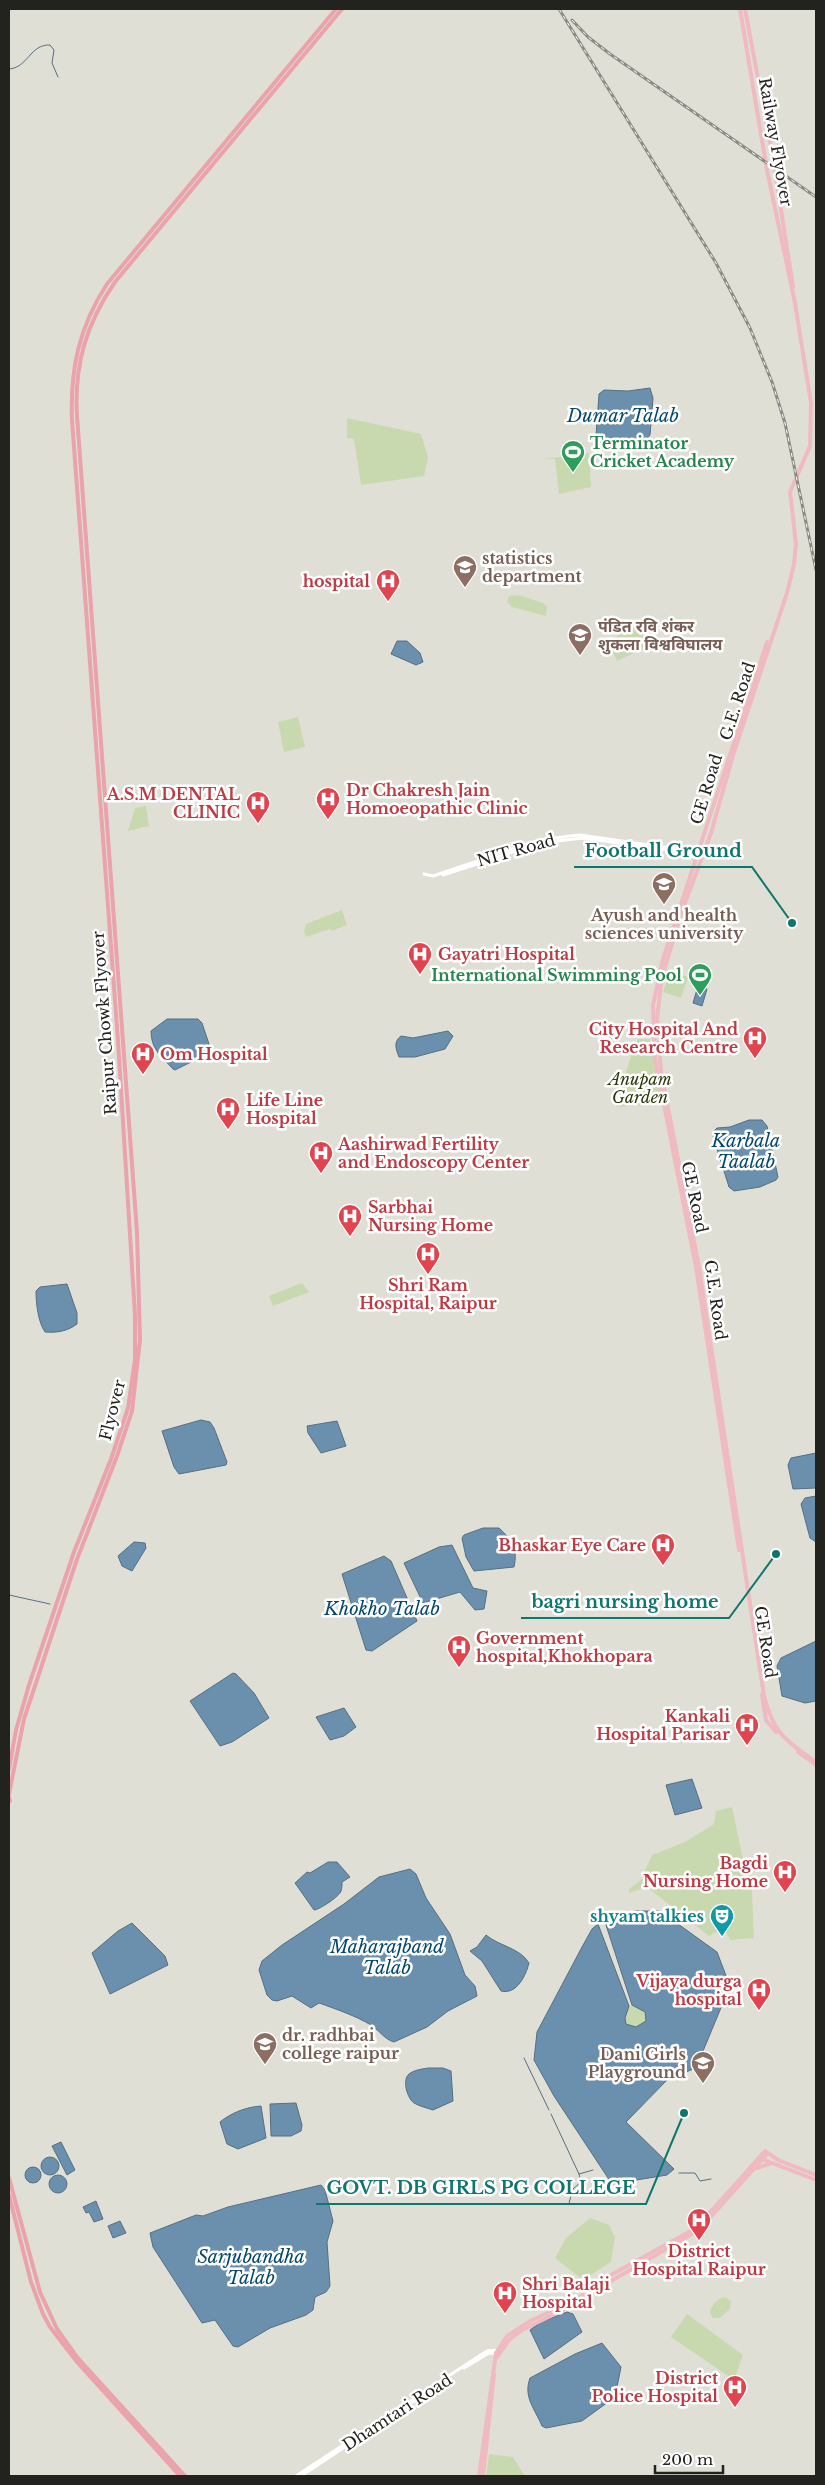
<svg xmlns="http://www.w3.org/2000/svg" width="825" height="2485" font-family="'Libre Baskerville','Noto Sans Devanagari',serif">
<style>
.green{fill:#c8d9af}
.water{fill:#6b90ad;stroke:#556f82}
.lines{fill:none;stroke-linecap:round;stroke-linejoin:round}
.stream{stroke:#556f82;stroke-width:1}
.secondary{stroke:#fff;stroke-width:3}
.primary{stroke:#efbac0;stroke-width:4}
.trunk{stroke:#eaa3ab;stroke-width:4}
.rail-casing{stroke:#8a8983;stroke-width:3}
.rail{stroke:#fff;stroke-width:1;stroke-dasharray:4;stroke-linecap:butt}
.labels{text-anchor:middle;stroke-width:5;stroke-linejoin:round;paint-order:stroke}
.street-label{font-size:16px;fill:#22221f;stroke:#fff}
.leisure-label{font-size:16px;font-weight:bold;fill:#27864d;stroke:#fff;text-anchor:start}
.education-label{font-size:16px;font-weight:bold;fill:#785e54;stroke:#fff;text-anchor:start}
.health-label{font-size:16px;font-weight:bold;fill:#be3a42;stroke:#fff;text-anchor:end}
.park-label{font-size:16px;font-style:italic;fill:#2b3a0a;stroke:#fff}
.culture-label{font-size:16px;font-weight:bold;fill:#0d838f;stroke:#fff;text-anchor:end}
.water-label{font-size:18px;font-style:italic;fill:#03486f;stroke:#fff}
.leader{fill:none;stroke:#0f766e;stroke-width:2}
.callout-dot{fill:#0f766e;stroke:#fff;stroke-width:2}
.callout-label{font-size:18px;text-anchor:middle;font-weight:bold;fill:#0f766e;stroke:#fff;stroke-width:5;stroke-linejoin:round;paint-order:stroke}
</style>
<rect width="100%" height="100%" fill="#e0dfd6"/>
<!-- green -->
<g class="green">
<path d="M347,418l74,16 7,23 -4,19 -63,9 -7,-46 -7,-1z"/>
<path d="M589,453l2,34 -32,7 -4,-35h-11z"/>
<path d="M518,595l25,8 4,4 -1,9 -34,-9 -5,-5 2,-6z"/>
<path d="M639,626l10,20 -32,15 -9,-21z"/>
<path d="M298,717l7,30 -21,5 -6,-30z"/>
<path d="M146,806l3,20 -21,5 7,-23z"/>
<path d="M342,910l5,15 -15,6 -2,-2 -24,8 -2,-5 2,-8z"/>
<path d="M670,971l18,6 -7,21 -18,-6z"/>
<path d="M638,1039h12l11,62 -17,4 -28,2 14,-48z"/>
<path d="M302,1283l7,9 -36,14 -4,-10z"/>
<path d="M732,1807l11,53 8,14 3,64 -24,2 -6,-12 -15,8 -62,-49 -18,6v-4l12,-9 11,-25 33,-13 29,-18 2,-13z"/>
<path d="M632,2005l9,3 6,10 -1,3 -10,6 -10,-3 -1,-6 4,-12z"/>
<path d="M590,2218l19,7 6,12 -4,25 -28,18 -28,-22 11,-20z"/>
<path d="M726,2297l5,5 -1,7 -10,9h-7l-3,-5c0,-7 9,-16 16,-16z"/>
<path d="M687,2314l56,41 -9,25 -63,-43z"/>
<path d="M489,2454l24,3 12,19h-39z"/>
</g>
<!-- water -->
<g class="water">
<path d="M650,388l3,10 -3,37 -4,5 -44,4 -4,-3 -2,-5 3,-42 5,-4 24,1z"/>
<path d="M397,641h10l13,12 3,9 -7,3 -25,-11z"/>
<path d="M698,986l9,3 -5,17 -9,-3z"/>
<path d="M167,1019h31l4,4 9,27 -4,4 -32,16 -2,-1c-12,-13 -22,-20 -22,-38z"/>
<path d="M448,1031l5,5 -8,13 -30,8h-16c-3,-8 -6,-15 2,-21l12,2z"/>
<path d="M749,1120h13l5,6 11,51 -2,3 -16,7 -26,4 -5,-4 -17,-54 5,-5 13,-1z"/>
<path d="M67,1284l10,29v11c-9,7 -20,9 -32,8 -7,-10 -9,-29 -9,-41l4,-4z"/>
<path d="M201,1420l9,2 4,6 13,34 -1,3 -47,9 -5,-7 -12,-36z"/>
<path d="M337,1421l9,25 -25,7 -13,-20 -1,-7z"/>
<path d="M816,1453v35l-23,1 -5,-24 3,-7z"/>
<path d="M816,1496v46l-6,-4 -9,-34 4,-6z"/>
<path d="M483,1528h16c13,12 19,21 15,39l-40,4 -8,-14 -4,-19 2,-3z"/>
<path d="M134,1542l11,1 1,5 -14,23 -10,-5 -4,-10z"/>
<path d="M452,1545l21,43 14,3 -3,18 -9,1 -15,-18 -37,11 -19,-40 35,-16z"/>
<path d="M384,1556l7,5 26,60 -45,30 -6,-1 -24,-76z"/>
<path d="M816,1641v60l-11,2 -23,-7 -5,-30 4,-8z"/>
<path d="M233,1673l3,1 18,19 15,25 -37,24 -12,4 -30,-45z"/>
<path d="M344,1708l12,19 -12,9 -14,4 -14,-23z"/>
<path d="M692,1779l10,29 -27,7 -9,-30z"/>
<path d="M328,1862h9l13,15 -8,5c0,3 0,6 -1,9 -1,5 -22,19 -27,19l-19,-27 12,-11 3,1z"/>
<path d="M410,1869l6,5 10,24 24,36 15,41 10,11 2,10 -29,15 -21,16 -33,15c-10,-3 -14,-11 -23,-17 -15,-9 -35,-16 -52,-22l-8,5 -19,-12 -15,5 -5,-1 -5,-5 -8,-25 3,-9 20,-16 62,-41 35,-27z"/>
<path d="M635,1911h25l57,41 13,34 -34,82 -28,11 -42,43 48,47 -7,6 -55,9 -58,-88 -20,-36 3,-28 45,-85 10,-18 6,-5 31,82 -4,12 1,6 10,3 10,-6 -1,-9 -13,-7 -27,-83 3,-5z"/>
<path d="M132,1923l33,33 3,9 -58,29 -18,-41 26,-22z"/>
<path d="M486,1935c13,11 34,13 43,28 -3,12 -12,32 -28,28l-19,-30 -12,-10 7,-4z"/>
<path d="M428,2068h15l8,3 2,30 -20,9c-6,-2 -14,-4 -19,-7 -7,-5 -12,-23 -5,-29 5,-4 13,-5 19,-6z"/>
<path d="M296,2103l6,22 -1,6 -10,5h-20l-1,-32z"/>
<path d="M261,2106l5,32 -28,11 -11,-5 -7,-22c11,-9 26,-15 41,-16z"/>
<path d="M61,2142l14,28 -8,5 -15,-29z"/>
<circle cx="50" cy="2166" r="9"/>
<circle cx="33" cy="2175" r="8"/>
<circle cx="58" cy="2184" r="9"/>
<path d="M321,2185l4,5 8,31 -6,21 3,44 -4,6 -11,5 -2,13 -7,5 -36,13 -32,19 -5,-1 -18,-26 -13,3 -49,-76 -3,-14 46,-18 7,1 25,-9z"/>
<path d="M96,2201l7,18 -9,3 -5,-10 -3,1 -3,-6z"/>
<path d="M120,2221l6,12 -13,5 -5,-12z"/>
<path d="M567,2312l6,2 9,18 -38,27 -14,-29 11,-8z"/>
<path d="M602,2343l19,24 -6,30 -33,24 -36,7 -4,-2c-7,-17 -19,-29 -12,-48l45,-24z"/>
</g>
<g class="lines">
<!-- stream -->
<g class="stream">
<path d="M9,69c19,-1 21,-25 41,-24l4,5 -2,13 6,14"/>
<path d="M9,1595l41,9"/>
<path d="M524,2058l25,52"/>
<path d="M551,2114l28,60 2,8 -8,7 -4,14"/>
<path d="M679,2173h16l5,8 11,-2"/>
<path d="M579,2174l14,-4"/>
</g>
<!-- secondary -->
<g class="secondary">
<path d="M424,874l9,2 107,-36 30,-4 10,-1 118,17"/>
<path d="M443,875l98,-32 41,-5 116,16"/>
<path d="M464,2368l25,-15 9,1"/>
<path d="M296,2476l183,-120 8,-5 11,-1"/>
<path d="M301,2476l139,-92"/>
</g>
<!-- primary -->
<g class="primary">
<path d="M740,9l27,161 28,133 16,100 -1,43 -20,46 6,52 -2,20 -7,29 -53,159 -23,81 -29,78 -20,66 -5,41 4,54 38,195 65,429c10,38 21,44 52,66"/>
<path d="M745,9l28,149 20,129"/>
<path d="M739,1550l-43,-283 -41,-208 -2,-54 10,-46 104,-317"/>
<path d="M762,1695l4,25 10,12"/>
<path d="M798,1752l18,13"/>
<path d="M762,2159l54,21"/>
<path d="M757,2168l15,-5"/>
<path d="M497,2357l12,-17 13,-10 55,-27 27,-18 95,-55 69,-77"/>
<path d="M479,2476l17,-123 11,-17 25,-16 42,-19 37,-26 85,-47 69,-77 13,9 38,15"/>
<path d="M483,2476l11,-102"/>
</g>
<!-- trunk -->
<g class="trunk">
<path d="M9,1769l7,-39 13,-45 45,-133 37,-93 17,-51 7,-48v-45l-17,-274 -46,-621c-2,-51 7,-93 35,-136l229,-275"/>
<path d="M9,1794l15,-75 52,-157 41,-106 15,-45 8,-71 -3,-108 -60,-816c-3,-51 9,-92 38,-134l227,-273"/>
<path d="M9,1797l1,4"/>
<path d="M9,2178l31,114 17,37 20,28 108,119"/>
<path d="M9,2195l22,87 12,32 7,13 27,35 103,114"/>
<path d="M578,2299l2,3"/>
</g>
<!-- rail casing -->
<g class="rail-casing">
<g id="rail">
<path d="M559,9l157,254 34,65 22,54 13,41 31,147"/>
<path d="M572,20l16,17 22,17 206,143"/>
</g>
</g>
<!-- rail -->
<use href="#rail" class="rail"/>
</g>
<!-- icons -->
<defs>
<g id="stadium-pin" transform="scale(1.25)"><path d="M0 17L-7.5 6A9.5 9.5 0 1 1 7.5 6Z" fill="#2e9e5b" stroke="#fff"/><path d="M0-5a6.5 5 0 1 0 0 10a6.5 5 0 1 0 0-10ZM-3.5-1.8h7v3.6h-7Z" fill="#fff"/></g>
<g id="university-pin" transform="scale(1.25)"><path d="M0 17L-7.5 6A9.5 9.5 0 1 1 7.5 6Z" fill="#8d6e63" stroke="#fff"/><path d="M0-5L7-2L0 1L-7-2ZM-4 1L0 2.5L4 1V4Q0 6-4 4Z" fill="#fff"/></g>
<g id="hospital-pin" transform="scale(1.25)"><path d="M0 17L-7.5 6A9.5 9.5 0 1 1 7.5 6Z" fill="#e0444e" stroke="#fff"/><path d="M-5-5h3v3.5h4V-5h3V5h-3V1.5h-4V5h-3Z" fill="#fff"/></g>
<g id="theatre-pin" transform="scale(1.25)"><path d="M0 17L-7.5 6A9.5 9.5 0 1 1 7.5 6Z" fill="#0f9aa8" stroke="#fff"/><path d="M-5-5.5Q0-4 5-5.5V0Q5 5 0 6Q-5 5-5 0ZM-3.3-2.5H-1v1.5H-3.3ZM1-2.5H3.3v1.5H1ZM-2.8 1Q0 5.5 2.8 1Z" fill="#fff"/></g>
</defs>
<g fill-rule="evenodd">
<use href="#stadium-pin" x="573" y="452"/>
<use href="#university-pin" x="465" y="567"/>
<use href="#hospital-pin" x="388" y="581"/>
<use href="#university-pin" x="580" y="635"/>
<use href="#hospital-pin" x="328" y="799"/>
<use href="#hospital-pin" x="258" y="803"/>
<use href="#university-pin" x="664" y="884"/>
<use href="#hospital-pin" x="420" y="954"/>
<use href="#stadium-pin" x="700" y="975"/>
<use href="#hospital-pin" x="755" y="1038"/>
<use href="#hospital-pin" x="143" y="1054"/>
<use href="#hospital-pin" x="228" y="1109"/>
<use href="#hospital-pin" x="321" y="1153"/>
<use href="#hospital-pin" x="350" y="1216"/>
<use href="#hospital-pin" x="428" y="1254"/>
<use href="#hospital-pin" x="663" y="1545"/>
<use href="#hospital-pin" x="459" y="1647"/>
<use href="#hospital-pin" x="747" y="1725"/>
<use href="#hospital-pin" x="785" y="1872"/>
<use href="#theatre-pin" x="722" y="1916"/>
<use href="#hospital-pin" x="759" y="1990"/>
<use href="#university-pin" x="265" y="2044"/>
<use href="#university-pin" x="703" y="2063"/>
<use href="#hospital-pin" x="699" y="2220"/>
<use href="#hospital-pin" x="505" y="2293"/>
<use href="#hospital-pin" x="735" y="2387"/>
</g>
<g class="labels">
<!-- street labels -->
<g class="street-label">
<text transform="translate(776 142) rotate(80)" y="6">Railway Flyover</text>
<text transform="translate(737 701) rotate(-72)" y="6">G.E. Road</text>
<text transform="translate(706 789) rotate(-73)" y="6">GE Road</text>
<text transform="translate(516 850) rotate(-16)" y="6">NIT Road</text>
<text transform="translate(104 1023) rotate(-94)" y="6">Raipur Chowk Flyover</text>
<text transform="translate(695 1197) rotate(78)" y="6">GE Road</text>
<text transform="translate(716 1300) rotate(82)" y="6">G.E. Road</text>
<text transform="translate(112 1410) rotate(-76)" y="6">Flyover</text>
<text transform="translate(766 1642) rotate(81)" y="6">GE Road</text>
<text transform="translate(397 2412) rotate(-33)" y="6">Dhamtari Road</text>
</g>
<!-- leisure labels -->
<g class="leisure-label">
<text x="590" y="449">Terminator<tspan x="590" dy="18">Cricket Academy</tspan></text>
<text x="682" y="981" text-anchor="end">International Swimming Pool</text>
</g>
<!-- education labels -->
<g class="education-label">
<text x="482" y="564">statistics<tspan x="482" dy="18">department</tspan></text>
<text x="598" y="632">पंडित रवि शंकर<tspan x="598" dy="18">शुकला विश्वविघालय</tspan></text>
<text x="664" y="921" text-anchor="middle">Ayush and health<tspan x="664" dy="18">sciences university</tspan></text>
<text x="282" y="2041">dr. radhbai<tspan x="282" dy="18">college raipur</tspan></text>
<text x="686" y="2060" text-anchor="end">Dani Girls<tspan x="686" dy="18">Playground</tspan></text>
</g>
<!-- health labels -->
<g class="health-label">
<text x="370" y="587">hospital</text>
<text x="346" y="796" text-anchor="start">Dr Chakresh Jain<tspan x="346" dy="18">Homoeopathic Clinic</tspan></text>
<text x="240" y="800">A.S.M DENTAL<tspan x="240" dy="18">CLINIC</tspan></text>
<text x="438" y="960" text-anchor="start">Gayatri Hospital</text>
<text x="738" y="1035">City Hospital And<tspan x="738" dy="18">Research Centre</tspan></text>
<text x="160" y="1060" text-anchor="start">Om Hospital</text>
<text x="246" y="1106" text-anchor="start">Life Line<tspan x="246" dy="18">Hospital</tspan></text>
<text x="338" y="1150" text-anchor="start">Aashirwad Fertility<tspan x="338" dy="18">and Endoscopy Center</tspan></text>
<text x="368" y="1213" text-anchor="start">Sarbhai<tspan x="368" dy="18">Nursing Home</tspan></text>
<text x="428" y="1291" text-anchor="middle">Shri Ram<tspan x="428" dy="18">Hospital, Raipur</tspan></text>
<text x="646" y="1551">Bhaskar Eye Care</text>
<text x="476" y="1644" text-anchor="start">Government<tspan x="476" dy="18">hospital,Khokhopara</tspan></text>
<text x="730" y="1722">Kankali<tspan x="730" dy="18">Hospital Parisar</tspan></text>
<text x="768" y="1869">Bagdi<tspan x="768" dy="18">Nursing Home</tspan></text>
<text x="742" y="1987">Vijaya durga<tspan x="742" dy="18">hospital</tspan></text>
<text x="699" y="2257" text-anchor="middle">District<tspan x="699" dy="18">Hospital Raipur</tspan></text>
<text x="522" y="2290" text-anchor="start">Shri Balaji<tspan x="522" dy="18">Hospital</tspan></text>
<text x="718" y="2384">District<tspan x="718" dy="18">Police Hospital</tspan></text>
</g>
<!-- park labels -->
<g class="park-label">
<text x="640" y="1085">Anupam<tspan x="640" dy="18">Garden</tspan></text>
</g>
<!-- culture labels -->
<g class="culture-label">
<text x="704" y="1922">shyam talkies</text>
</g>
<!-- water labels -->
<g class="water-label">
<text x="623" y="422">Dumar Talab</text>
<text x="746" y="1147">Karbala<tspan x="746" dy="21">Taalab</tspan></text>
<text x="382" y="1615">Khokho Talab</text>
<text x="387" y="1953">Maharajband<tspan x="387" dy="21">Talab</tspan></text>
<text x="251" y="2263">Sarjubandha<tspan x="251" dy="21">Talab</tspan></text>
</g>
</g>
<!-- callouts -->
<path class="leader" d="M792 923L752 867H574M776 1554L729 1618H521M684 2113L646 2204H316"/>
<g class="callout-dot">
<circle cx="792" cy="923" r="5"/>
<circle cx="776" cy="1554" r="5"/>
<circle cx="684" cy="2113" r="5"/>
</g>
<g class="callout-label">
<text x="663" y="857">Football Ground</text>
<text x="625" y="1608">bagri nursing home</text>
<text x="481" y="2194">GOVT. DB GIRLS PG COLLEGE</text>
</g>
<!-- border -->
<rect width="825" height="2485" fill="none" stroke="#22221f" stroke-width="20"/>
<!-- scale -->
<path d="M655 2465v8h68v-8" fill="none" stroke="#22221f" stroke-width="2.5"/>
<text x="662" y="2465" font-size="15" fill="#22221f" stroke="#ffffff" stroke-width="4" paint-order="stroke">200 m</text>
</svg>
